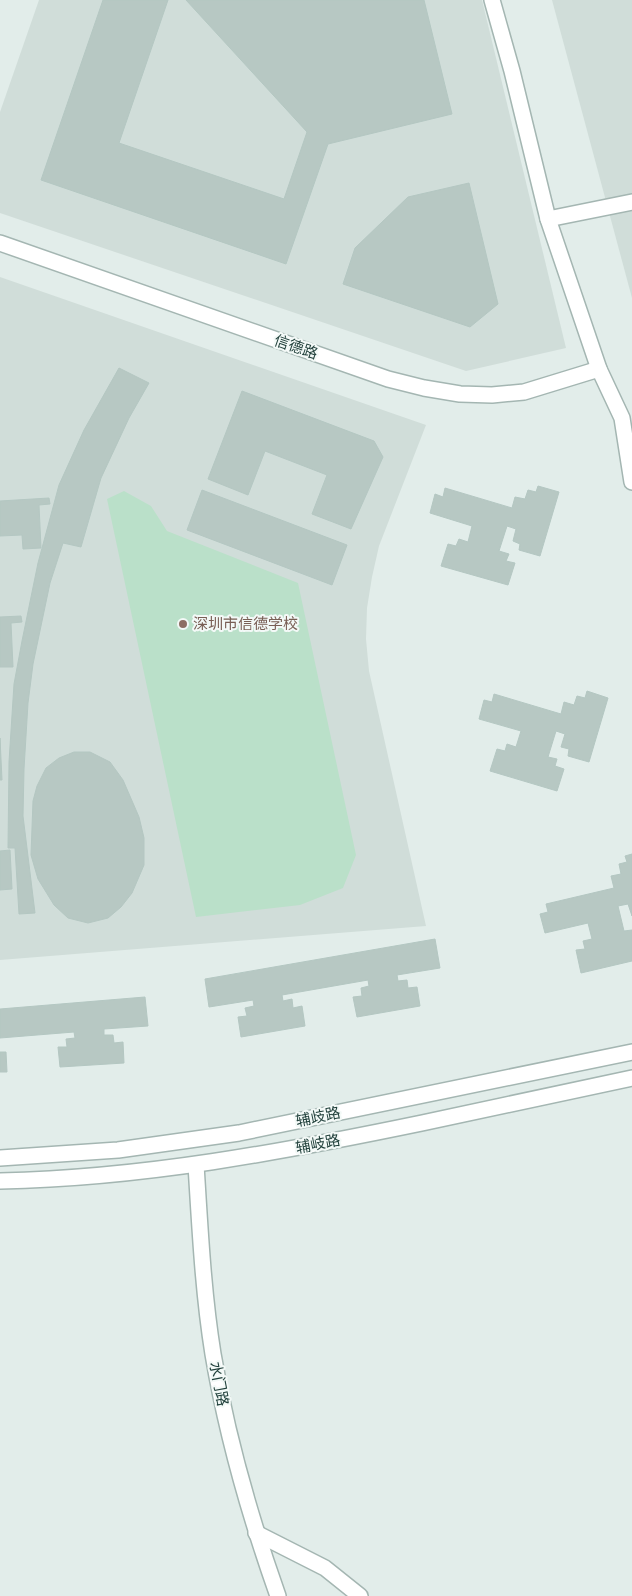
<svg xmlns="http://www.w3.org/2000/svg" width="632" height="1596" font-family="'Titillium Web','Noto Sans SC',sans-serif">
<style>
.built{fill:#d0ddd9}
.green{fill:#bae0c9}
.building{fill:#b7c8c3;stroke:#b4c7c2}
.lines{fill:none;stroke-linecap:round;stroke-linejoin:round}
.minor-casing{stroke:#a4b6b2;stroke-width:18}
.minor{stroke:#fff;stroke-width:15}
.education-dot{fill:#8d6e63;stroke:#f3f9f7;stroke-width:2}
.labels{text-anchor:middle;stroke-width:4;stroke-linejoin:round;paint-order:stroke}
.street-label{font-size:15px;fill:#21403b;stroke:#f3f9f7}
.education-label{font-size:15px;fill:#785e54;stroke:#f3f9f7;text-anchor:start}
</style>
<rect width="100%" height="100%" fill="#e2edea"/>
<!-- built -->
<g class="built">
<path d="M39,0h443l84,348 -100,23 -466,-158v-101z"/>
<path d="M552,0h80v298z"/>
<path d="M0,277l426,148 -47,121 -7,31 -5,31 -1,31 3,32 57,255 -426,34z"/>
</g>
<!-- green -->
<path class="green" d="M124,491l27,15 16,25 131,52 58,272 -13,33 -43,17 -104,12 -89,-418z"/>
<!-- building -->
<g class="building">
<path d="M103,0h65l-49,143 165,56 23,-67 -121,-132h238l28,114 -124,30 -42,120 -245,-84z"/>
<path d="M469,183l29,121 -28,23 -127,-43 12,-36 53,-51z"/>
<path d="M119,368l30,15 -20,35 -28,60 -20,69 -18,-4 -13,40 -17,81 -5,39 -4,66 -1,47 12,97 -16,1 -4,-66h-7l1,-86 5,-78 8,-43 16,-78 21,-78 25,-55z"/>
<path d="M242,391l132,50 9,16 -32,72 -39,-15 15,-39 -62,-24 -17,44 -40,-16z"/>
<path d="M538,486l21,6 -19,64 -21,-6 1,-6 -7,-3 3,-12 -9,-3 -8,25 10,3 -3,7 9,2 -7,22 -67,-19 7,-22 8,2 3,-7 9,3 4,-16 -42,-13 5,-19 8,3 2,-9 67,20 3,-11 10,2 3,-9 8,2z"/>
<path d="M202,490l145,55 -15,40 -145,-55z"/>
<path d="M49,498l1,6 -11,1 2,43 -18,1 -1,-14 -22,1v-35z"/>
<path d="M21,616l1,6 -11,1 2,44h-13v-50z"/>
<path d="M587,691l21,7 -19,64 -21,-6 1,-7 -8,-2 4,-13 -9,-3 -8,26 9,2 -2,7 9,3 -7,22 -67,-20 7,-22 8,2 2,-7 9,3 5,-16 -42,-12 5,-19 8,2 2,-8 67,20 3,-12 10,3 3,-9 8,2z"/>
<path d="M0,738l2,42h-2z"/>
<path d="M74,752h16l20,10 13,18 16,37 5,21v27l-12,28 -11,14 -13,11 -20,5 -20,-5 -14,-13 -16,-26 -7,-24 2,-54 4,-15 9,-18 13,-10z"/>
<path d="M10,850l2,39 -12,1v-39z"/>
<path d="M632,854v62l-4,-12 -10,2 6,25 8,-1v31l-51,12 -5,-23 9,-1 -2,-8 9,-2 -4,-16 -43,10 -5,-19 8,-2 -2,-8 68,-16 -3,-12 10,-2 -2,-10 8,-2 -2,-6z"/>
<path d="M435,939l5,29 -43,7 1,6 9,-1 1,8 9,-1 3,19 -63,11 -4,-20 9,-1 -1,-8 8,-2 -1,-6 -86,15 1,6 9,-2 1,9 9,-2 3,20 -64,11 -3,-20 9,-1 -2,-8 9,-2 -1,-6 -44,7 -4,-28z"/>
<path d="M145,997l3,29 -44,3v6h9l1,8 9,-1 1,21 -64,4 -2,-20h9l-1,-8 9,-1 -1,-6 -74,6v-29z"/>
<path d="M0,1052h6l1,20h-7z"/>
</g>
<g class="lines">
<!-- minor casing -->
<g class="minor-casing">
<g id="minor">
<path d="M492,0l20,71 36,148 51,150 23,49 10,64"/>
<path d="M548,219l84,-17"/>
<path d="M0,243l388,136 36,9 36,6 32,1 32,-3 75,-23"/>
<path d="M0,1158l118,-8 121,-17 393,-81"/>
<path d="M196,1165c4,63 7,127 17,189 14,83 37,163 65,242"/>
<path d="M0,1181c143,-3 282,-29 422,-58 70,-15 140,-30 210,-45"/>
<path d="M256,1533l69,35 35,28"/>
</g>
</g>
<!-- minor -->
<use href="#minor" class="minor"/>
</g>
<!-- markers -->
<circle class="education-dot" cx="183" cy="624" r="5"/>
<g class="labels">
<!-- street labels -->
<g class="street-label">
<text transform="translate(296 347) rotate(19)" y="5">信德路</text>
<text transform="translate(318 1117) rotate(-12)" y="5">辅歧路</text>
<text transform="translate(318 1144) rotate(-11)" y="5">辅岐路</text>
<text transform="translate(219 1384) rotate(79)" y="5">水门路</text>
</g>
<!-- education labels -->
<g class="education-label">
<text x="193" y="629">深圳市信德学校</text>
</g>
</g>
</svg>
